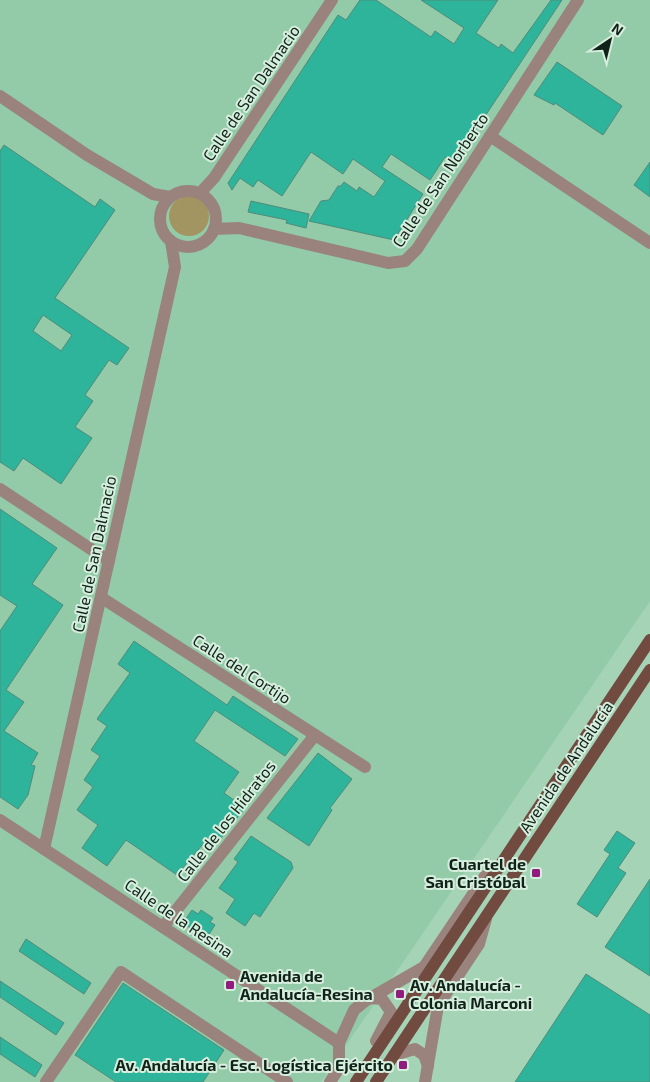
<svg xmlns="http://www.w3.org/2000/svg" width="650" height="1082" font-family="'Exo 2',sans-serif">
<style>
.built{fill:#93caa7}
.green{fill:#a29561}
.building{fill:#2db49a;stroke:#508b7c;fill-rule:evenodd}
.lines{fill:none;stroke-linecap:round;stroke-linejoin:round}
.minor{stroke:#9a837d;stroke-width:12}
.major{stroke:#724b40;stroke-width:12}
.poi-dot{fill:#901d7d;stroke:#d6eede;stroke-width:2}
.labels{text-anchor:middle;stroke-width:4;stroke-linejoin:round;paint-order:stroke}
.street-label{font-size:16px;fill:#112318;stroke:#d6eede}
.poi-label{font-size:16px;font-weight:bold;fill:#112318;stroke:#d6eede;text-anchor:end}
</style>
<rect width="100%" height="100%" fill="#a4d4b5"/>
<!-- built -->
<path class="built" d="M0,0h650v601l-329,481h-321z"/>
<!-- green -->
<circle class="green" cx="189" cy="216" r="20"/>
<!-- building -->
<g class="building">
<path d="M360,0h16l55,37 4,-6 19,13 10,-16 -43,-28h77l-22,33 23,15 2,-4 12,9 38,-53h11l-108,163 -9,-6 -15,23 -39,-26 -9,13 41,27 -29,46 -85,-19 12,-20 8,-1 9,-14h3l3,-4 13,9 2,-4 15,10 11,-16 -32,-22 -10,15 -32,-22 -29,44 -24,-16 -5,7 -13,-9 -8,12 -4,-7 110,-168 8,5z"/>
<path d="M557,62l65,44 -19,29 -48,-32 -1,2 -20,-10z"/>
<path d="M4,145l91,62 5,-8 15,11 -60,88 74,50 -12,17 -8,-5 -24,35 8,6 -18,26 17,11 -31,46 -38,-26 -9,13 -14,-9v-311zM43,315l29,20 -11,16 -28,-20z"/>
<path d="M650,162v35l-16,-12z"/>
<path d="M251,201l58,13 -3,14 -20,-5 1,-3 -39,-8z"/>
<path d="M0,509l57,39 -25,36 31,21 -57,85 18,12 -20,29 34,22 -7,12 4,1 -7,29 -10,14 -18,-12v-166l17,-25 -17,-11z"/>
<path d="M134,641l93,64 6,-9 65,43 -13,17 -70,-46 -21,31 45,31 -15,21 21,15 -29,36 -8,-6 -31,37 -51,-35 -19,26 -25,-18 16,-23 -21,-15 16,-23 -9,-7 16,-24 -9,-6 16,-24 -10,-7 33,-46 -12,-9z"/>
<path d="M318,753l34,26 -22,29 2,2 -23,36 -42,-28z"/>
<path d="M617,831l18,12 -17,25 8,5 -29,44 -20,-13 33,-50 -6,-4z"/>
<path d="M251,836l40,26 2,6 -33,49 -6,-4 -9,13 -19,-13 9,-14 -16,-11 19,-26 -4,-3z"/>
<path d="M650,879v97l-45,-29z"/>
<path d="M192,910l6,4 3,-4 12,8 -3,4 5,3 -9,14 -23,-16z"/>
<path d="M26,939l65,44 -7,11 -65,-43z"/>
<path d="M586,974l64,41v67h-135z"/>
<path d="M0,981l64,42 -8,12 -56,-38z"/>
<path d="M123,983l101,67 -21,32h-87l-41,-27z"/>
<path d="M0,1037l42,28 -7,12 -35,-23z"/>
</g>
<g class="lines">
<!-- minor -->
<g class="minor">
<path d="M0,96l87,59 66,39 17,3"/>
<path d="M490,136l160,107"/>
<circle cx="188" cy="219" r="28"/>
<path d="M200,193l14,-15 118,-178"/>
<path d="M214,229l25,-1 149,35 17,-2 12,-12 161,-249"/>
<path d="M0,489l109,72"/>
<path d="M102,598l263,169"/>
<path d="M0,820l339,223"/>
<path d="M44,849l131,-582 -4,-26"/>
<path d="M163,927l152,-192"/>
<path d="M370,998l12,1 9,13 -15,29"/>
<path d="M394,1055l21,-6 9,6 4,11"/>
<path d="M46,1082l75,-110 166,110"/>
<path d="M330,1082l9,-14v-25l15,-33 11,-9 59,-34 61,-91"/>
<path d="M425,1082l13,-76 41,-62 7,-25"/>
</g>
<!-- major -->
<g class="major">
<path d="M356,1082l294,-442"/>
<path d="M376,1082l274,-412"/>
</g>
</g>
<!-- markers -->
<g class="poi-dot">
<rect x="531" y="868" width="10" height="10" rx="2.5"/>
<rect x="225" y="980" width="10" height="10" rx="2.5"/>
<rect x="395" y="989" width="10" height="10" rx="2.5"/>
<rect x="398" y="1060" width="10" height="10" rx="2.5"/>
</g>
<g class="labels">
<!-- street labels -->
<g class="street-label">
<text transform="translate(251 93) rotate(-56)" y="6">Calle de San Dalmacio</text>
<text transform="translate(440 180) rotate(-56)" y="6">Calle de San Norberto</text>
<text transform="translate(94 554) rotate(-78)" y="6">Calle de San Dalmacio</text>
<text transform="translate(242 669) rotate(33)" y="6">Calle del Cortijo</text>
<text transform="translate(566 767) rotate(-56)" y="6">Avenida de Andalucía</text>
<text transform="translate(226 821) rotate(-52)" y="6">Calle de los Hidratos</text>
<text transform="translate(179 918) rotate(34)" y="6">Calle de la Resina</text>
</g>
<!-- poi labels -->
<g class="poi-label">
<text x="526" y="870">Cuartel de<tspan x="526" dy="18">San Cristóbal</tspan></text>
<text x="240" y="982" text-anchor="start">Avenida de<tspan x="240" dy="18">Andalucía-Resina</tspan></text>
<text x="410" y="991" text-anchor="start">Av. Andalucía -<tspan x="410" dy="18">Colonia Marconi</tspan></text>
<text x="393" y="1071">Av. Andalucía - Esc. Logística Ejército</text>
</g>
</g>
<!-- north arrow -->
<g transform="translate(610 40) rotate(35)" stroke="#d6eede" stroke-width="4" paint-order="stroke">
<path d="M0-4L9 19L0 12L-9 19Z" fill="#112318"/>
<text y="-8" font-size="14" font-weight="bold" text-anchor="middle" fill="#112318">N</text>
</g>
</svg>
